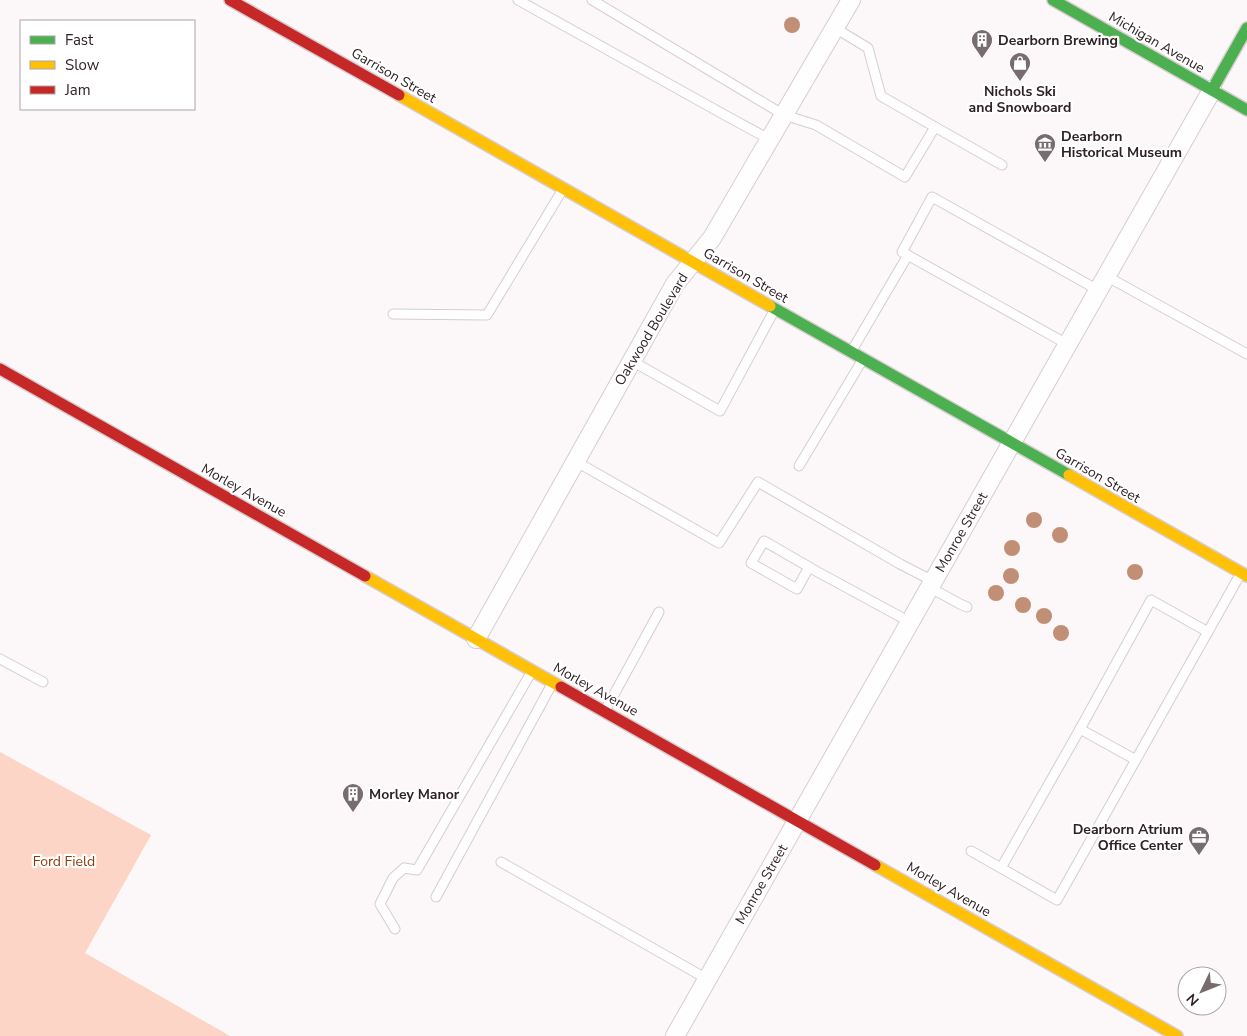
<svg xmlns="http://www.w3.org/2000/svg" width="1247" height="1036" font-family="'Nunito Sans',sans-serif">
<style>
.green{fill:#fcd5c6}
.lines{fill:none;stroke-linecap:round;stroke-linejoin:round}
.lane-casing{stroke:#d7cdcf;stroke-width:11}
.street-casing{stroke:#d7cdcf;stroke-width:20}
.fast-casing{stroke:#d7cdcf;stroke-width:14}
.slow-casing{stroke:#d7cdcf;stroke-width:14}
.jam-casing{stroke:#d7cdcf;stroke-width:14}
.lane{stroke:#fffefe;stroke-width:9}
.street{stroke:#fffefe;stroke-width:18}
.fast{stroke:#4caf50;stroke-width:11}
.slow{stroke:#ffc107;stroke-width:11}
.jam{stroke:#c62828;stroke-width:11}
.tree{fill:#c08f75}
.labels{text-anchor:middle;stroke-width:4.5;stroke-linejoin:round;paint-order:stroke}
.poi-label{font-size:14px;font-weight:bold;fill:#302124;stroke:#fff;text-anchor:start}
.street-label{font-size:14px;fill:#302124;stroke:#fff}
.park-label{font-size:14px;fill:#8f3a09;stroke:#fff}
</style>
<rect width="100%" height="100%" fill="#fcf7f8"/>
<!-- green -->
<path class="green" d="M0,752l151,83 -66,118 145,83h-230z"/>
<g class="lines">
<!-- lane casing -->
<g class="lane-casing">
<g id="lane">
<path d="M518,0l214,119 37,20"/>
<path d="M592,0l192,115 32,10 89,52 30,-50 67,38"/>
<path d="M835,28l33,20 13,48 54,31"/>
<path d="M1106,276l141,78"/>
<path d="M393,314l94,1 76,-126"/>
<path d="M1067,344l-165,-92 30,-55 166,93"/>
<path d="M851,352l57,-97"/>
<path d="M632,361l88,50 55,-102"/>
<path d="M575,461l144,82 39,-61 142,82 33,17"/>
<path d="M799,466l64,-107"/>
<path d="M809,567l-12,22 -46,-26 13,-22 52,30 94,51"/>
<path d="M929,587l31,17 7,3"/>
<path d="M0,659l43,23"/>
<path d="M605,711l54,-99"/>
<path d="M1080,729l71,-129 57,32"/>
<path d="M1136,760l-56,-31 -79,139 56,32 184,-327"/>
<path d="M971,851l30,17"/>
<path d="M501,862l206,117"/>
<path d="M436,897l116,-213"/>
<path d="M395,929l-15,-25 13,-26 11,-10 13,2 115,-199"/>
</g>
</g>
<!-- street casing -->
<g class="street-casing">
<g id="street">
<path d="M476,639l199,-355 37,-46 139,-238"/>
<path d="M675,1036l537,-946"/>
</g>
</g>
<!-- fast casing -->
<g class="fast-casing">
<g id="fast">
<path d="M1053,0l194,110"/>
<path d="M1212,90l35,-62"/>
<path d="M770,306l299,169"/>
</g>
</g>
<!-- slow casing -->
<g class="slow-casing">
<g id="slow">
<path d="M399,95l371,211"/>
<path d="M1069,475l178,101"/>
<path d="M365,576l196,111"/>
<path d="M875,865l302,171"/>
</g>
</g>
<!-- jam casing -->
<g class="jam-casing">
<g id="jam">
<path d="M230,0l169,95"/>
<path d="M0,369l365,207"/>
<path d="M561,687l314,178"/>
</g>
</g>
<!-- lane -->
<use href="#lane" class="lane"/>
<!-- street -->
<use href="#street" class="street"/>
<!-- fast -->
<use href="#fast" class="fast"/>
<!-- slow -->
<use href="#slow" class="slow"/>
<!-- jam -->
<use href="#jam" class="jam"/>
</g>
<!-- trees -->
<g class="tree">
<circle cx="792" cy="25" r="8"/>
<circle cx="1034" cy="520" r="8"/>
<circle cx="1060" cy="535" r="8"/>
<circle cx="1012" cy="548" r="8"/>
<circle cx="1135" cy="572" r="8"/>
<circle cx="1011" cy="576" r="8"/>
<circle cx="996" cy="593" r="8"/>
<circle cx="1023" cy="605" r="8"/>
<circle cx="1044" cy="616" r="8"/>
<circle cx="1061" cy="633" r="8"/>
</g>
<!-- icons -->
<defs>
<g id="building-pin" transform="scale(1.125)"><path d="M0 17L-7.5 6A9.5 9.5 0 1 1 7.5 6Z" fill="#776c6e" stroke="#fff"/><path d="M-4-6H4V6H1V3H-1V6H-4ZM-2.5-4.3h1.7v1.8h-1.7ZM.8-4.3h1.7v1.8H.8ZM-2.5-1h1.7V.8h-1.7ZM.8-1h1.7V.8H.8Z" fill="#fff"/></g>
<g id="shop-pin" transform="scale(1.125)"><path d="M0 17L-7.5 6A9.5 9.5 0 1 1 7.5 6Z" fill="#776c6e" stroke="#fff"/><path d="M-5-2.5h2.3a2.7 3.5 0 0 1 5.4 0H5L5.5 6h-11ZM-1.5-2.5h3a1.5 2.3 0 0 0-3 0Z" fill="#fff"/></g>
<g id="museum-pin" transform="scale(1.125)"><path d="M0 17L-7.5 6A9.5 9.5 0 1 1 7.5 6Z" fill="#776c6e" stroke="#fff"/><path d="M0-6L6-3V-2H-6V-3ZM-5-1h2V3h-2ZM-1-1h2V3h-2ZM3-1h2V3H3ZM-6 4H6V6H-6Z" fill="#fff"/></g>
<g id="office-pin" transform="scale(1.125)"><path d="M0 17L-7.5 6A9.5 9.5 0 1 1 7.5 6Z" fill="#776c6e" stroke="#fff"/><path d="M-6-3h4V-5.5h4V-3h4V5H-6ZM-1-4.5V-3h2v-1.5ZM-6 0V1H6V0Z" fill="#fff"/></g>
</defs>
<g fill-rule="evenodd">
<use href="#building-pin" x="982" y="40"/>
<use href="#shop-pin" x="1020" y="63"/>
<use href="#museum-pin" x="1045" y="144"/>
<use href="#building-pin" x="353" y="794"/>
<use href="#office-pin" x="1199" y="837"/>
</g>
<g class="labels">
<!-- poi labels -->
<g class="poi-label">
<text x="998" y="45">Dearborn Brewing</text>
<text x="1020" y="96" text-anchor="middle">Nichols Ski<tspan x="1020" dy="16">and Snowboard</tspan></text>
<text x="1061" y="141">Dearborn<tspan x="1061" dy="16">Historical Museum</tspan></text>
<text x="369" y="799">Morley Manor</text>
<text x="1183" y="834" text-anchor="end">Dearborn Atrium<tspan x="1183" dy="16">Office Center</tspan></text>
</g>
<!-- street labels -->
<g class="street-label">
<text transform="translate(1157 42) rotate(30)" y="5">Michigan Avenue</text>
<text transform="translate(394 75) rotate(30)" y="5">Garrison Street</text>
<text transform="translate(746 275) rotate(30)" y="5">Garrison Street</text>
<text transform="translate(651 329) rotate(-59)" y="5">Oakwood Boulevard</text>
<text transform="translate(1098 475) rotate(30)" y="5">Garrison Street</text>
<text transform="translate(244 490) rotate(29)" y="5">Morley Avenue</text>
<text transform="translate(961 532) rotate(-60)" y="5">Monroe Street</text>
<text transform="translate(596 689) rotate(29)" y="5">Morley Avenue</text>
<text transform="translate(761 884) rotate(-60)" y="5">Monroe Street</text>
<text transform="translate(949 889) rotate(30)" y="5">Morley Avenue</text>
</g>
<!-- park labels -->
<g class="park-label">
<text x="64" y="866">Ford Field</text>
</g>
</g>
<!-- legend -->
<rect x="20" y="20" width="175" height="90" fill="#ffffff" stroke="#aca6a7"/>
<rect x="30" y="36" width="25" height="8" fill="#4caf50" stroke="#aca6a7"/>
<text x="65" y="45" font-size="15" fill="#302124">Fast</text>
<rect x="30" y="61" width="25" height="8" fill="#ffc107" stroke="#aca6a7"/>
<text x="65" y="70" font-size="15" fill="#302124">Slow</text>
<rect x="30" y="86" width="25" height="8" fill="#c62828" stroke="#aca6a7"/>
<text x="65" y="95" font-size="15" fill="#302124">Jam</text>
<!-- north arrow -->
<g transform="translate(1202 991) rotate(227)"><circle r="24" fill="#ffffff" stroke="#aca6a7"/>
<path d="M0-4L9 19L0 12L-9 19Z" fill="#776c6e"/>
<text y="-8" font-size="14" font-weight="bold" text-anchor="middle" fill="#302124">N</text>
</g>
</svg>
